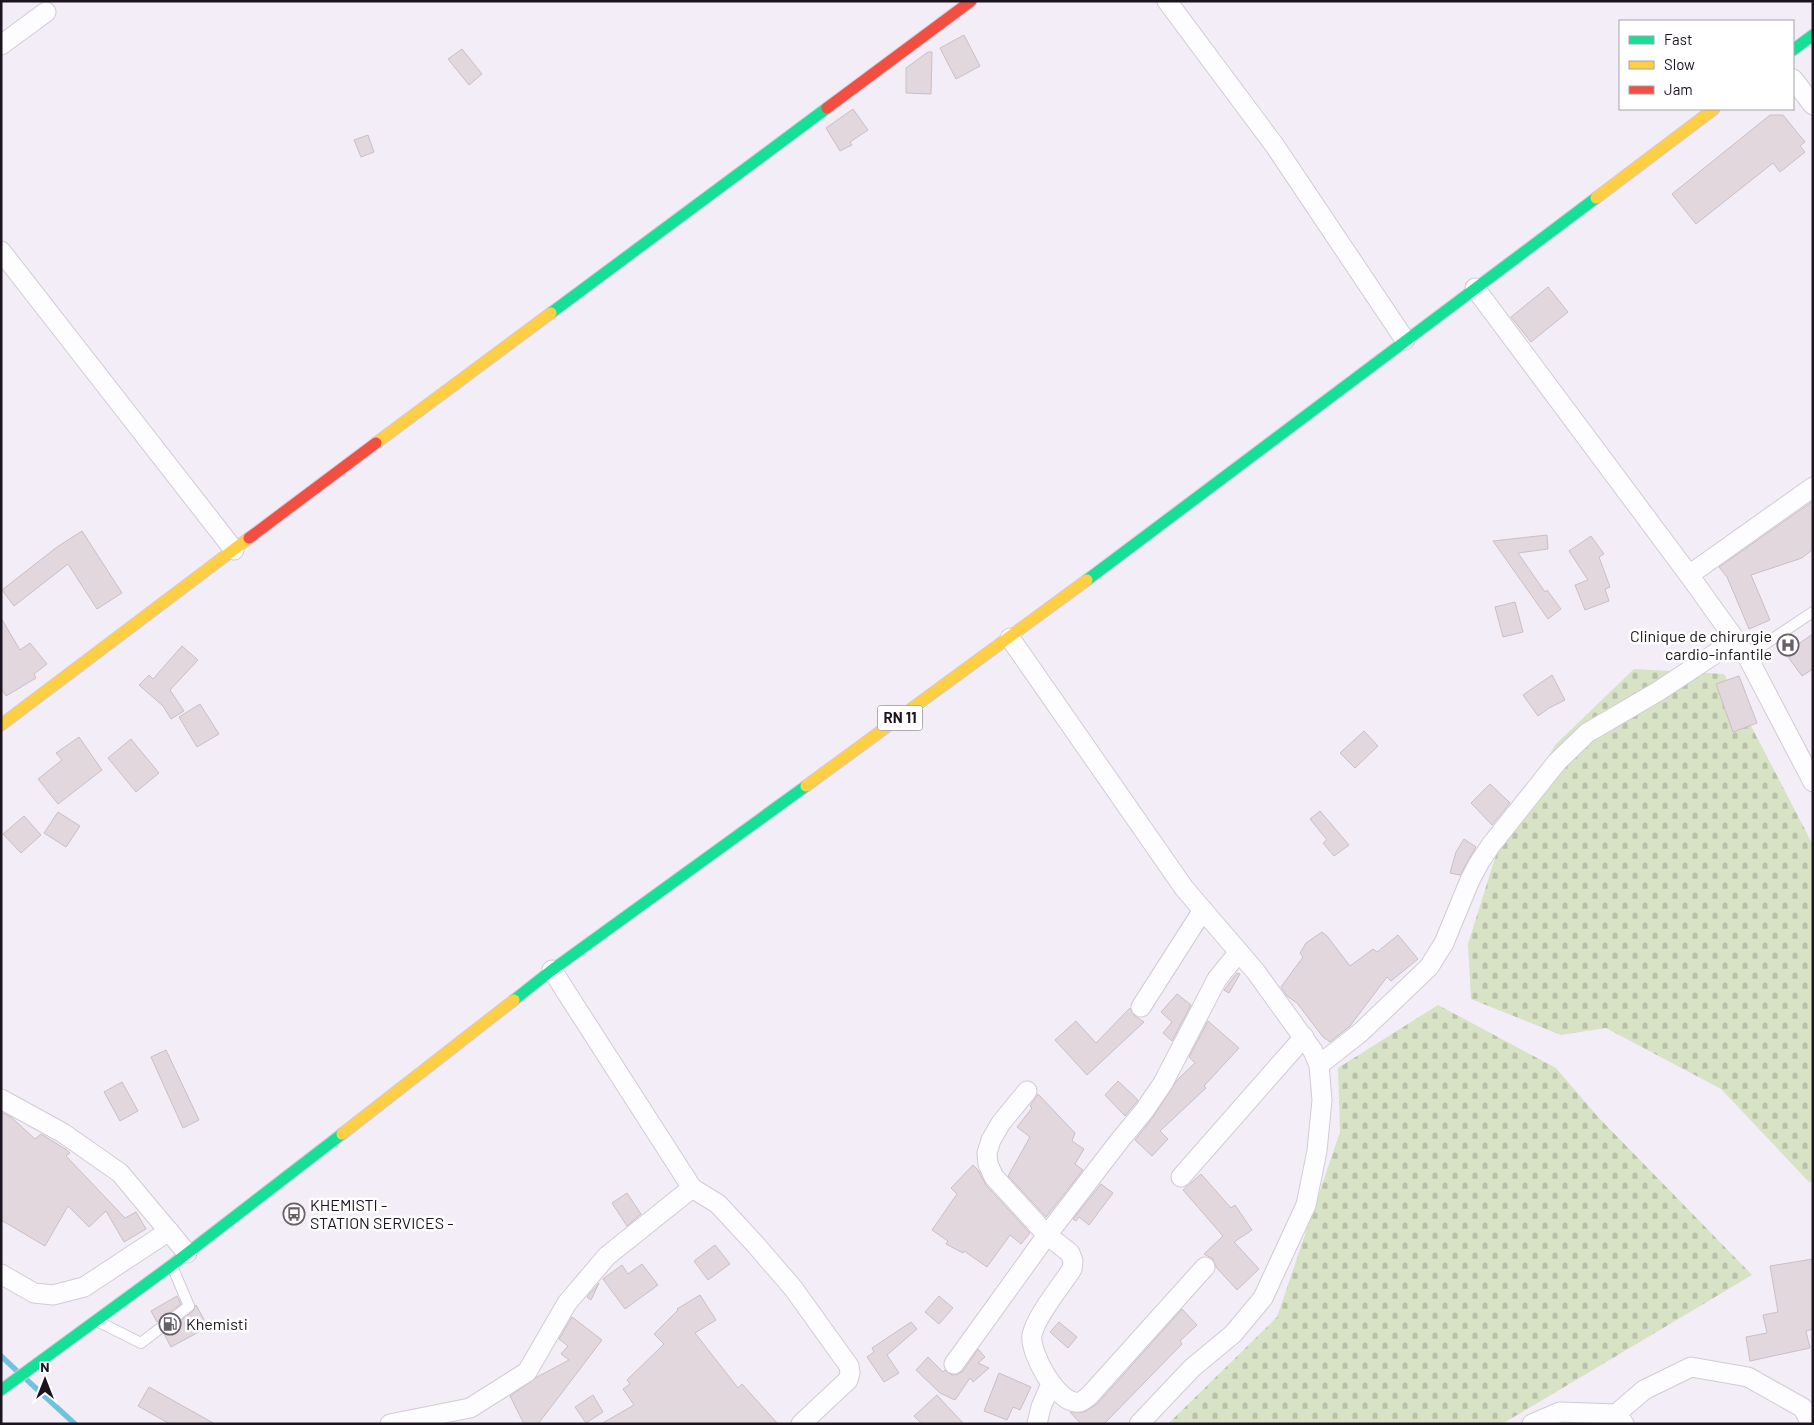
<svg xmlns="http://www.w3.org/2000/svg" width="1814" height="1425" font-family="Barlow,sans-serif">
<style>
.cemetery{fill:url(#cemetery-stones)}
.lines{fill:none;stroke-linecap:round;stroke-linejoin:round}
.stream{stroke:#71c2df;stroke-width:5.5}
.building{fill:#e1d7dc;stroke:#cabfc4}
.lane-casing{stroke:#d1cbd6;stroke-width:12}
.street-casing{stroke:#d1cbd6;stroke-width:21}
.fast-casing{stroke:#d1cbd6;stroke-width:13}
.slow-casing{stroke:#d1cbd6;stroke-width:13}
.jam-casing{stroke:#d1cbd6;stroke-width:13}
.lane{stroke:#fdfcfe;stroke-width:10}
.street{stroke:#fdfcfe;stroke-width:19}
.fast{stroke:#16e098;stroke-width:11}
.slow{stroke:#ffcf43;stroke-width:11}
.jam{stroke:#f24e42;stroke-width:11}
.labels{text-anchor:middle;stroke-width:5;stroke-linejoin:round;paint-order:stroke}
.shield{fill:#fff;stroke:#5f5a62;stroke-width:1}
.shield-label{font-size:15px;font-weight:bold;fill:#1b141f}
.poi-label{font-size:16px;fill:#1b141f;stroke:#fff;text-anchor:start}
</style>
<defs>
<pattern id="cemetery-stones" width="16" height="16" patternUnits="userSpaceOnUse" patternTransform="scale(1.25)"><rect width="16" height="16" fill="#d8e2c5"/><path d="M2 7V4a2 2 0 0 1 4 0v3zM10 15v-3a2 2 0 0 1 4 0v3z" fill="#b9c1a9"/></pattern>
</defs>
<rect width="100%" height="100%" fill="#f3edf8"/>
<!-- cemetery -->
<g class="cemetery">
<path d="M1634,669l90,5 89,171v336l-4,1 -88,-93 -115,-61 -45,7 -90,-36 -3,-55 33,-105 54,-94z"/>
<path d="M1438,1005l118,63 42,49 154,158 -250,149h-334l109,-107 63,-185 -2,-64z"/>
</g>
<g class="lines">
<!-- stream -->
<g class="stream">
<path d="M1,1356l15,14"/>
<path d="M27,1380l48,44"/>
</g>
</g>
<!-- building -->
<g class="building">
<path d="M964,35l16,31 -24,13 -16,-31z"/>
<path d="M462,49l20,25 -13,11 -21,-26z"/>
<path d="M928,52h4l-1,42 -25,-1v-25z"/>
<path d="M853,109l15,21 -18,12 2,3 -12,6 -14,-23z"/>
<path d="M1770,115h13l22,27 -5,4 5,6 -25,20 -7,-9 -77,61 -24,-30z"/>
<path d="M368,135l6,17 -13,5 -7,-17z"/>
<path d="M1548,287l20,25 -37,30 -20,-25z"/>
<path d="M1813,501v48l-11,9 -51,17 19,45 -21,9 -22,-52 -8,-10z"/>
<path d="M82,531l40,62 -25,16 -29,-45 -54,42 -12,-16 55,-43z"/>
<path d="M1547,535l1,14 -30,4 27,39 2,-2 14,19 -13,10 -55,-78z"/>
<path d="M1591,536l13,18 -5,3 11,30 -5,2 4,12 -24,9 -10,-25 13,-5 -19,-29z"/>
<path d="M1515,602l8,30 -20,5 -8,-30z"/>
<path d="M1,618l19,32 10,-7 17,21 -13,10 2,4 -30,18 -5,-8z"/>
<path d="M1813,634v35l-11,7 -17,-23z"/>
<path d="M182,646l16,14 -28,30 14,21 -13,8 -8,-13 -24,-21 10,-10 4,4z"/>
<path d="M1552,675l13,25 -16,8 -11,8 -15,-21z"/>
<path d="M1739,676l18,47 -24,9 -17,-48z"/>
<path d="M200,704l19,30 -22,13 -18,-30z"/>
<path d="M1364,731l14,15 -23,22 -15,-15z"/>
<path d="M79,737l23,33 -44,34 -20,-25 24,-19 -6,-7z"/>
<path d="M131,739l28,34 -23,19 -28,-34z"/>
<path d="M1490,784l20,19 -18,22 -21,-22z"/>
<path d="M1320,811l29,34 -15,11 -11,-13 4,-3 -17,-21z"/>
<path d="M58,812l22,14 -14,21 -22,-14z"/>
<path d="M24,816l17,19 -20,18 -18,-19z"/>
<path d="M1464,839l12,8 -16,28 -10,-2 6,-21z"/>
<path d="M1322,932l5,4 23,30 23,-17 4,3 21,-17 20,24 -27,22 -4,-4 -37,49 -20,16 -7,-5 -26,-34 -10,-7 -6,-9 22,-30 -3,-4 6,-10z"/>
<path d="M1237,973l3,1 -11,19 -5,-3z"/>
<path d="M1177,994l14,11 -19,36 -9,-8 9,-11 -11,-10z"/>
<path d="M1130,1008l5,8 9,6 -57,53 -32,-35 21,-19 20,22z"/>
<path d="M1208,1021l31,27 -35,38 2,2 -46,43 8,8 -16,17 -17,-16 18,-23 24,-37 18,-17 -6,-6z"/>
<path d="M166,1050l33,70 -16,8 -32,-71z"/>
<path d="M1118,1081l20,19 -13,16 -20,-21z"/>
<path d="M122,1082l16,29 -18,10 -16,-29z"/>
<path d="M1038,1094l37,39 -3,8 12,8 -9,15 8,6 -37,47 -38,-41 22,-39 -13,-10 15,-19 -2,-2z"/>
<path d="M1,1112l10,5 24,22 6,-5 26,16 3,3 -4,3 59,62 11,-6 10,17 -22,13 -18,-31 -17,16 -21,-21 -23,40 -44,-26z"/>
<path d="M973,1165l5,5 8,15 44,48 -9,11 -11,-9 -23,32 -23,-16 -1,2 -17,-9 2,-3 -16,-11 25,-36 -6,-6z"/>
<path d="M1201,1174l30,34 4,-3 17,25 -18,12 25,27 -22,21 -21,-23 -3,-8 -9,-5 19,-18 -40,-46z"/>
<path d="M1101,1184l12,9 -24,32 -10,-8 -3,4 -3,-2z"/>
<path d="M627,1193l14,21 -14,12 -15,-23z"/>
<path d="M715,1245l15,19 -22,16 -14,-19z"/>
<path d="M1813,1259v70l-7,2 4,17 -60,13 -4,-24 21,-4 -4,-18 15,-3 -8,-46z"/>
<path d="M642,1264l16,21 -33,24 -22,-30 19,-14 6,9z"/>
<path d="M599,1283l-8,17 -4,-3z"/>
<path d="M700,1295l16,25 -21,13 43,55 4,-4 36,40h-177l33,-19 -11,-16 7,-5 -3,-4 37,-36 -10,-10 24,-24 -1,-1z"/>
<path d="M177,1296l4,8 -24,18 -6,-11z"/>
<path d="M939,1296l14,12 -14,16 -14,-12z"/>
<path d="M196,1305l12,22 -37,20 -7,-13 29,-23z"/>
<path d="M1182,1309l15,16 -17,16 2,3 -78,80h-23l-11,-12h14l13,-8z"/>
<path d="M572,1317l30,23 -64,84h-14l-14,-28 27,-19 32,-17 -8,-6 7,-8 -9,-7z"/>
<path d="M911,1322l6,7 -30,26 12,18 -15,9 -17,-25 7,-5 -2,-4z"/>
<path d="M1059,1322l18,15 -9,11 -18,-16z"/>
<path d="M978,1349l7,8 -7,6 11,5 -16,14 -3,-4 -15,22 -15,-7 -24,-23 12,-13 15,15 2,-2 7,5 6,-1 5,-3z"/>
<path d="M999,1373l32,14 -11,23 -7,-3 -6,13 -23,-9z"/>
<path d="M149,1387l66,37h-45l-32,-18z"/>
<path d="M593,1395l10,17 -17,11 -11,-16z"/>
<path d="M937,1395l9,10 18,19h-42l-8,-8z"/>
</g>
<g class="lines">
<!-- lane casing -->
<g class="lane-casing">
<g id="lane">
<path d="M1747,656l66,-44"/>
<path d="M99,1322l42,21 48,-37 -17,-40"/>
</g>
</g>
<!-- street casing -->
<g class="street-casing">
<g id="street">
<path d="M1167,1l108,145 130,194"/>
<path d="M1,45l45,-33"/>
<path d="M1793,79l20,26"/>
<path d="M1,251l233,299"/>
<path d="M1475,288l214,287 58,81 66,126"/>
<path d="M1689,575l124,-88"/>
<path d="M1010,638l174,250 72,84 57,79 6,14 3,35 -5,51 -11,54 -43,93 -30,36 -41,34 -53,56"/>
<path d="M1141,1007l62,-97"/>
<path d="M1319,1065l42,-33 68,-65 15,-24 26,-63 9,-17 12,-18 66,-83 30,-29 70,-41 79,-52"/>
<path d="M1027,1091l-26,32 -10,17 -4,13 1,11 6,13 53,58 23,18 3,8 -1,8c-11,17 -36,47 -40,66 -3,17 26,71 47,67 3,0 7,-4 10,-6l116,-129"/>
<path d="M1,1099l62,34 57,40 67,80"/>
<path d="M1181,1177l123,-140"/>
<path d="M692,1188l26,16 37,40 38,44 56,78 1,7 -2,7 -47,44"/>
<path d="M1,1274l33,19 19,2 31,-8 85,-56"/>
<path d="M954,1364l93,-129 73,-95 24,-29 19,-28 54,-104 22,-27"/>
<path d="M1616,1414l28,-24 47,-23 57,10 55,31 8,16"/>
<path d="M390,1424l80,-16 57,-36 40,-69 40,-47 85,-68 -140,-218"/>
<path d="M1037,1424l4,-17 10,-23"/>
<path d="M1532,1424l28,-12 56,2 8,10"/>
</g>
</g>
<!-- fast casing -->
<g class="fast-casing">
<g id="fast">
<path d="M1793,50l20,-15"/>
<path d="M551,313l276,-205"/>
<path d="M1087,580l509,-382"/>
<path d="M514,1000l38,-30 254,-184"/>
<path d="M1,1390l171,-125 170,-131"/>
</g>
</g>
<!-- slow casing -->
<g class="slow-casing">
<g id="slow">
<path d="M1596,198l118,-89"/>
<path d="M376,443l175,-130"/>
<path d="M1,725l248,-187"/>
<path d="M806,786l281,-206"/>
<path d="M342,1134l172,-134"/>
</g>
</g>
<!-- jam casing -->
<g class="jam-casing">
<g id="jam">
<path d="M827,108l144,-107"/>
<path d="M249,538l127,-95"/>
</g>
</g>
<!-- lane -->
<use href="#lane" class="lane"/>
<!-- street -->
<use href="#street" class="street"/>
<!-- fast -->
<use href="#fast" class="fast"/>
<!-- slow -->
<use href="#slow" class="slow"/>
<!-- jam -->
<use href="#jam" class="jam"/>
</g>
<!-- icons -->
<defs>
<g id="hospital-ring" transform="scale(1.125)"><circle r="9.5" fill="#fff" stroke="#67606b" stroke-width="1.5"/><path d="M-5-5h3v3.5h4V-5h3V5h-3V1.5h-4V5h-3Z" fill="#67606b"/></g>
<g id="bus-ring" transform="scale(1.125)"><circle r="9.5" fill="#fff" stroke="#67606b" stroke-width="1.5"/><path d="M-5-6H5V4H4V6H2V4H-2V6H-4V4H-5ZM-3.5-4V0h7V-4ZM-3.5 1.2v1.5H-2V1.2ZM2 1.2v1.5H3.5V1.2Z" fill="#67606b"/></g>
<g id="fuel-ring" transform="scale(1.125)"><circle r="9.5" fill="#fff" stroke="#67606b" stroke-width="1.5"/><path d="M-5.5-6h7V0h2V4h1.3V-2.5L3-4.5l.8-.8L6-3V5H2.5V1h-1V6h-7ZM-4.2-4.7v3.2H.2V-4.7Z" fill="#67606b"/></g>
</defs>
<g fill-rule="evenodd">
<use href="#hospital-ring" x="1788" y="645"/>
<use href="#bus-ring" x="294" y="1214"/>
<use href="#fuel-ring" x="170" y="1324"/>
</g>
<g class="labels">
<!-- shield labels -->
<rect class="shield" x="877.5" y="705.5" width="45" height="25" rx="4"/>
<g class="shield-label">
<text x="900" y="723">RN 11</text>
</g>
<!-- poi labels -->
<g class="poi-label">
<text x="1772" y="642" text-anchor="end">Clinique de chirurgie<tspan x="1772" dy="18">cardio-infantile</tspan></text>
<text x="310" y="1211">KHEMISTI -<tspan x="310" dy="18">STATION SERVICES -</tspan></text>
<text x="186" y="1330">Khemisti</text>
</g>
</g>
<!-- border -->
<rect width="1814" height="1425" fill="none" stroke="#1b141f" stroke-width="5"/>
<!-- legend -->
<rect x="1619" y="20" width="175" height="90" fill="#ffffff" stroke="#a4a1a5"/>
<rect x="1629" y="36" width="25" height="8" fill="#16e098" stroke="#a4a1a5"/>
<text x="1664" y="45" font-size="15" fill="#1b141f">Fast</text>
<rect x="1629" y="61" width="25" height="8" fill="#ffcf43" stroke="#a4a1a5"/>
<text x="1664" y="70" font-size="15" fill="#1b141f">Slow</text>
<rect x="1629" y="86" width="25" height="8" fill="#f24e42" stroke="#a4a1a5"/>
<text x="1664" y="95" font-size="15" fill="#1b141f">Jam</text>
<!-- north arrow -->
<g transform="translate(45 1380)" stroke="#ffffff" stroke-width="4" paint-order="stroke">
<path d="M0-4L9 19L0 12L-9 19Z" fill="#1b141f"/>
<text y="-8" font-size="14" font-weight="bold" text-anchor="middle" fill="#1b141f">N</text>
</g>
</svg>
